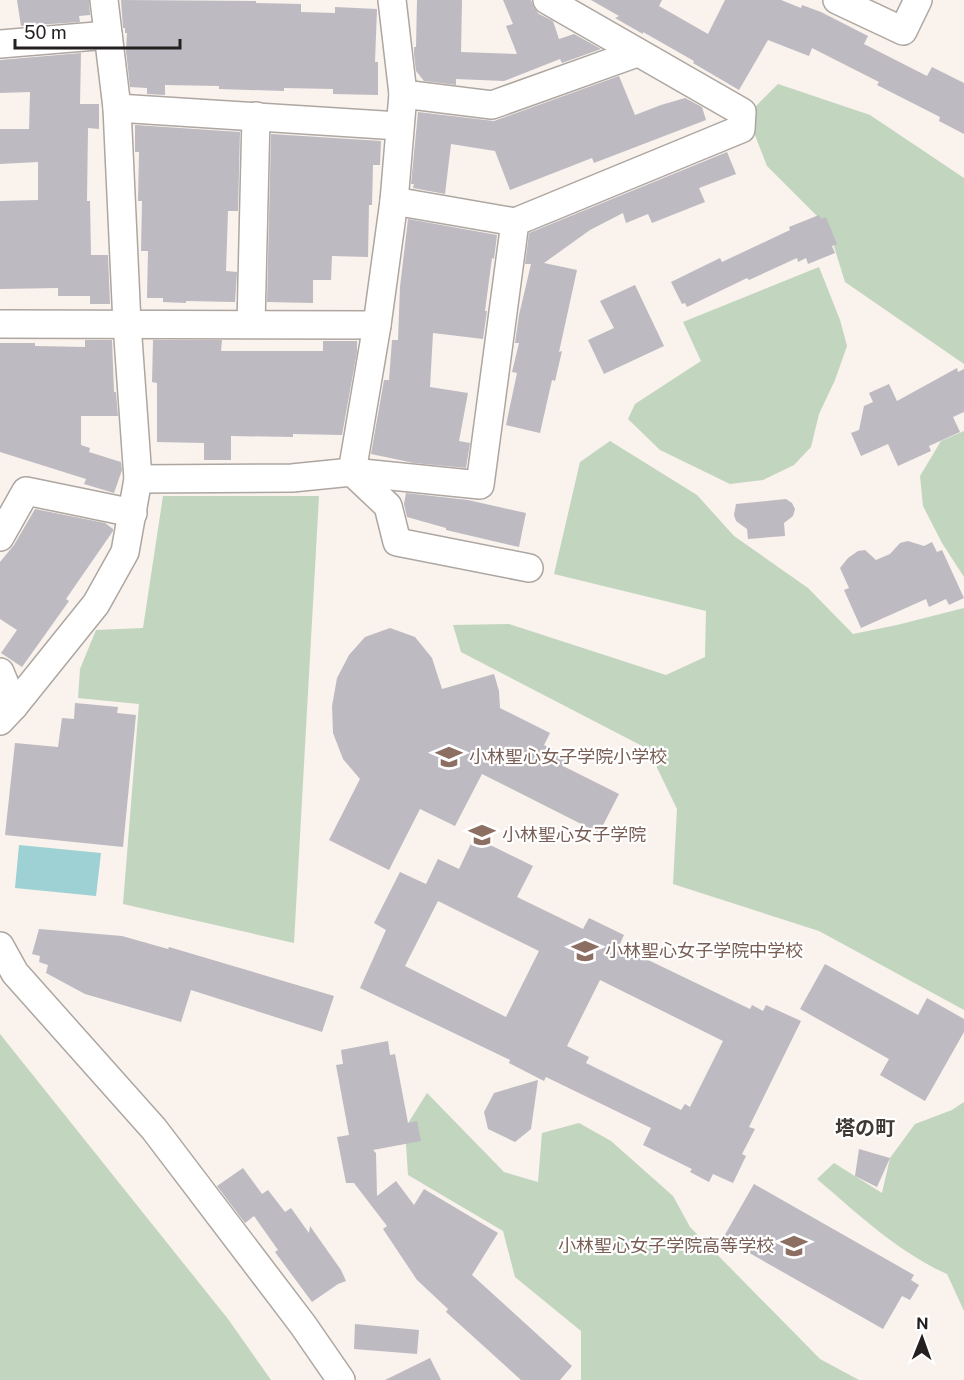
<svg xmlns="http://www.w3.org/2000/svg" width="964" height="1380" font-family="'Public Sans','Noto Sans JP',sans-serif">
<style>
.green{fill:#c2d5bf}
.water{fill:#9ed1d3}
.building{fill:#bdbac1;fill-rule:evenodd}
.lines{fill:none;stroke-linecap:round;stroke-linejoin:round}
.minor-casing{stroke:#ada6a1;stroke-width:30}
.minor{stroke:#fff;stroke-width:27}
.labels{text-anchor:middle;stroke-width:4.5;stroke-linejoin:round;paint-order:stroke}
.education-label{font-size:18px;fill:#785e54;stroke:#fff;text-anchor:start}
.neighbourhood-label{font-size:20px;font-weight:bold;fill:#3e3935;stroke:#fff}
</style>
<rect width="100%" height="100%" fill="#f9f2ed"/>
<!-- green -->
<g class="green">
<path d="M778,84l92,31 94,63v186l-119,-82 -17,-55 -61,-61 -20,-51z"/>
<path d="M819,267l21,53 7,26 -12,34 -16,34 -8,33 -17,18 -31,15 -33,4 -70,-34 -32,-31 7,-15 66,-43 -18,-39z"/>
<path d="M964,431v146l-22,-34 -19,-37 -3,-30 21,-35z"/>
<path d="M610,441l87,54 37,41 74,52 45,46 44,-9 67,-17v402l-145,-79 -146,-47 4,-75 -29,-60 -187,-97 -8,-27 56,-1 157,51 39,-18 1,-46 -152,-37 26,-112z"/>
<path d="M163,496h156l-25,447 -171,-39 16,-200 -61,-6 2,-29 16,-39 47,-2z"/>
<path d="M0,1034l228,285 43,61h-271z"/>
<path d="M427,1093l77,79 34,10 4,-49 37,-10 32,18 62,55 17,31 130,132 39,21h-278v-49l-66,-54 -12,-46 -95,-56 -3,-47z"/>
<path d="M964,1102v209l-17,-37c-49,-22 -89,-60 -130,-95l17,-16 48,30 8,-35 25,-34 37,-14z"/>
</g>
<!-- water -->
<path class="water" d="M19,845l82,8 -5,43 -81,-8z"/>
<!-- building -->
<g class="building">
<path d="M17,0h72l1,15 -11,1 1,6 -59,4z"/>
<path d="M121,0l135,1v2l45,1v8l34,1v-6l42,2 -2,53h3v33l-45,-1v-5l-49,-1v3l-65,-2v-3l-54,-1v10l-18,-1v-6l-17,-1 -4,-36 1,-18h-2v-5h-2z"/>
<path d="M417,0h45l-1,52 56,2 -11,-28 7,-2 -10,-24h28l3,8 5,6 14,7 6,18 15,-5 27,15 -39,14 -2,-4 -56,22 -48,-2v6l-32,-4 -8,-10 -2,-17v-7h2z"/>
<path d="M591,0h71l-3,6 49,28 17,-34h56l20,8 1,-3 19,7 47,24 -4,8 63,32 5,-9 32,16v51l-25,-13 1,-4 -63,-32 2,-3 -67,-34 -3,8 -41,-16 -29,50 -46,-27 1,-2 -51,-29v2l-28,-16 4,-2z"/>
<path d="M81,53l-1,51h19v25l-11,-1 -1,73h3l1,54h17l2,49h-20v-8h-32v-8l-58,1v-88l38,-1v-38l-38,2v-35h29l1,-37 -30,1v-33z"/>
<path d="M619,76l16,39 26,-10 24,-7 17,9 4,13 -112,43 -2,-5 -82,32 -15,-39 -44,-7 -6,50 -32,-6 1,-4h-3l7,-72 76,9z"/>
<path d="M135,125l105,7 -2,79h-10l-2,60 11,1 -2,30 -49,-1v2l-23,-1v-4h-16l1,-47h-7l1,-50h-4l1,-49h-4z"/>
<path d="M271,134l110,7 -1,24h-7l-1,40h-3l-1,52 -36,-1 -1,24h-18v23l-46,-1z"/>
<path d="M727,152l9,22 -37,14 6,14 -53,21 -4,-9 -22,9 -3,-10 -33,17 -46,33 33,7 -18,82 3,-1 -7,30 -3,-1 -12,53 -34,-8 11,-52 -5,-1 7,-29h-4l4,-28 12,-51h-6l4,-31z"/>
<path d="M819,215l2,4 5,-2 11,27 -5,2 3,7 -27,11 -2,-6 -8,4 -1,-4 -48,22 -2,-2 -60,29 -2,-4 -3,1 -11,-22 49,-24 2,4 68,-32 -1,-3z"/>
<path d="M408,219l89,16 -3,24 -2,-1 -7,53h2l-4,28 -50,-6 -3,54 38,6 -9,48 11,2 -4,25 -52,-5 -43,-9 13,-74h5l3,-40h6l2,-53z"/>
<path d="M635,285l29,61 -60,28 -16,-34 26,-12 -14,-27z"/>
<path d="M85,340h27l2,52h2l2,24h-37v29l9,3 -1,4 32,10 1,8 -8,23 -30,-9 2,-5 -86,-27v-109h35v3l50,1z"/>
<path d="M153,340h69l-1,11h102v-10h34v11l-15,83 -49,-1v3l-62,-1v24h-27v-17l-47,-1v-59l-5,-1z"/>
<path d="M957,368l1,4 6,-3v43l-11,5 7,15 -31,14 2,5 -33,15 -10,-22 -27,12 -10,-23 8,-3 5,-24 9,-4 -4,-9 20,-9 8,17z"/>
<path d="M406,493l62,7 58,13 -7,34 -73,-17v-2l-39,-11 -3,-13z"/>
<path d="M786,499l6,4 3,6 -2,7 -9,7 1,13 -37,3 -1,-10 -11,-8 -2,-6 2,-11z"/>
<path d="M35,509l70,14 8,6v2l-47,68 3,2 -47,66 -21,-14 16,-23 -17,-11v-57l14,-17z"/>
<path d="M908,541l16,5 8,-4 5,10 5,-2 22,48 -15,7 -3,-6 -17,8 -3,-8 -65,29 -17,-38 5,-2 -9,-20 8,-10 10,-7 7,-1 11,10 14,-6 10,-11z"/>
<path d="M390,628l25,9 17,21 10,31 52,-15 5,17 1,17 50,25 -6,12 23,12 -4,9 56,28 -20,39 -117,-59 -27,52 -35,-17 -31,61 -60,-30 31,-61 -17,-20 -10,-26 -1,-27 5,-28 12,-23 16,-18z"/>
<path d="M75,703l43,4 -1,6 19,2 -13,132 -118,-12 10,-92 43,4 4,-29 12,1z"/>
<path d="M474,837l59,29 -16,31 66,32 6,-11 35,17 -5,11 131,63 2,-4 11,6 3,-6 35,16 -52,106 6,2 -13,25 4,2 -13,27 -20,-9 -4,8 -19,-10 2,-3 -49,-24 8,-17 -105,-51 -2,4 -35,-18 1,-3 -150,-72 26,-58 -12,-7 26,-51 26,12 12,-25 21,10zM438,901l101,50 -33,66 -101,-51zM600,980l123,61 -33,66 -5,-3 -4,6 -95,-47 3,-6 -22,-11z"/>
<path d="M39,929l83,7 46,13 1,-2 165,49 -12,36 -131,-42 -10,32 -96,-28 -39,-21 2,-8 -9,-3 1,-6 -8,-2z"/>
<path d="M825,964l93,51 9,-17 37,21v13l-39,69 -45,-26 9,-16 -89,-50z"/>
<path d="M388,1041l2,14 5,-1 13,69 9,-2 4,20 -48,9 3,3 1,43 19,-15 18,24 10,-16 74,44 -26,42 100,91 -12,14h-39l-75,-68 2,-3 -31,-29 -34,-51 4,-3 -33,-43h-8l-9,-46 12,-2 -13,-70 7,-1 -2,-14z"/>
<path d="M538,1080l-7,49 -16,13 -27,-13 -4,-17 10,-19z"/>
<path d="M859,1149l31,9 -13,29 -22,-11z"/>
<path d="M243,1168l19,26 6,-4 17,22 6,-4 18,25 1,-7 31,44 5,11 -8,3 -26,18 -37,-50 3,-2 -24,-34 -9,7 -28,-37z"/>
<path d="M754,1184l160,91 -3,5 8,5 -9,15 -8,-4 -19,33 -160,-91z"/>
<path d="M355,1324l64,6 -2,24 -63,-5z"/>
<path d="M430,1358l11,22h-56z"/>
</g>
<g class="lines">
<!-- minor casing -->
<g class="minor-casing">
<g id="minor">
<path d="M837,0l66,31 15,-31"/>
<path d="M0,44l108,-9"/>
<path d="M403,94l89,11 145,-52"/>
<path d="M117,108l282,18"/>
<path d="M394,201l121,21"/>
<path d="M0,324l377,1 17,-124 9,-107 -11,-94"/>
<path d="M251,324l5,-208"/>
<path d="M377,325l-25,147 128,13 35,-263 226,-93 1,-17 -195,-112"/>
<path d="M138,479l154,-1 60,-6 36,34 9,36 132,26"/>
<path d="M0,537l26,-46 107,22"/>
<path d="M0,672l14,34"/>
<path d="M0,721l14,-15 82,-102 29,-52 13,-73 -11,-155 -10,-216 -13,-108"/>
<path d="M0,946l15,27 139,156 149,196 38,55"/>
</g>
</g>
<!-- minor -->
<use href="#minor" class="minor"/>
</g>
<!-- icons -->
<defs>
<g id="school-bare" transform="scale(2.07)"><path d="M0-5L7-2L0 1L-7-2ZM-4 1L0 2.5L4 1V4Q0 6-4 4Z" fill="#8d6e63" stroke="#fff" stroke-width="2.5" paint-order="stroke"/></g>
</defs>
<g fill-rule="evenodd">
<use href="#school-bare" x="449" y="757"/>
<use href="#school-bare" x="482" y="835"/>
<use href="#school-bare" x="585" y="951"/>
<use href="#school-bare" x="794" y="1246"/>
</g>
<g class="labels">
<!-- education labels -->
<g class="education-label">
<text x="469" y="763">小林聖心女子学院小学校</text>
<text x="502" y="841">小林聖心女子学院</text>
<text x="605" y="957">小林聖心女子学院中学校</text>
<text x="774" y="1252" text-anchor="end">小林聖心女子学院高等学校</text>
</g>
<!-- neighbourhood labels -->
<g class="neighbourhood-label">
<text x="865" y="1135">塔の町</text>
</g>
</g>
<!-- north arrow -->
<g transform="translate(922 1338) rotate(1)" stroke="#ffffff" stroke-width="4.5" paint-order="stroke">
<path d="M0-4.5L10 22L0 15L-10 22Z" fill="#23201f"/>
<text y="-9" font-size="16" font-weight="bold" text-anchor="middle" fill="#23201f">N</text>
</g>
<!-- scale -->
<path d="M15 39v9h165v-9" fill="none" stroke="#23201f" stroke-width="3"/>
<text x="24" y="39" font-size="18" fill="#23201f" stroke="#ffffff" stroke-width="4.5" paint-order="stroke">50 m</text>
</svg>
